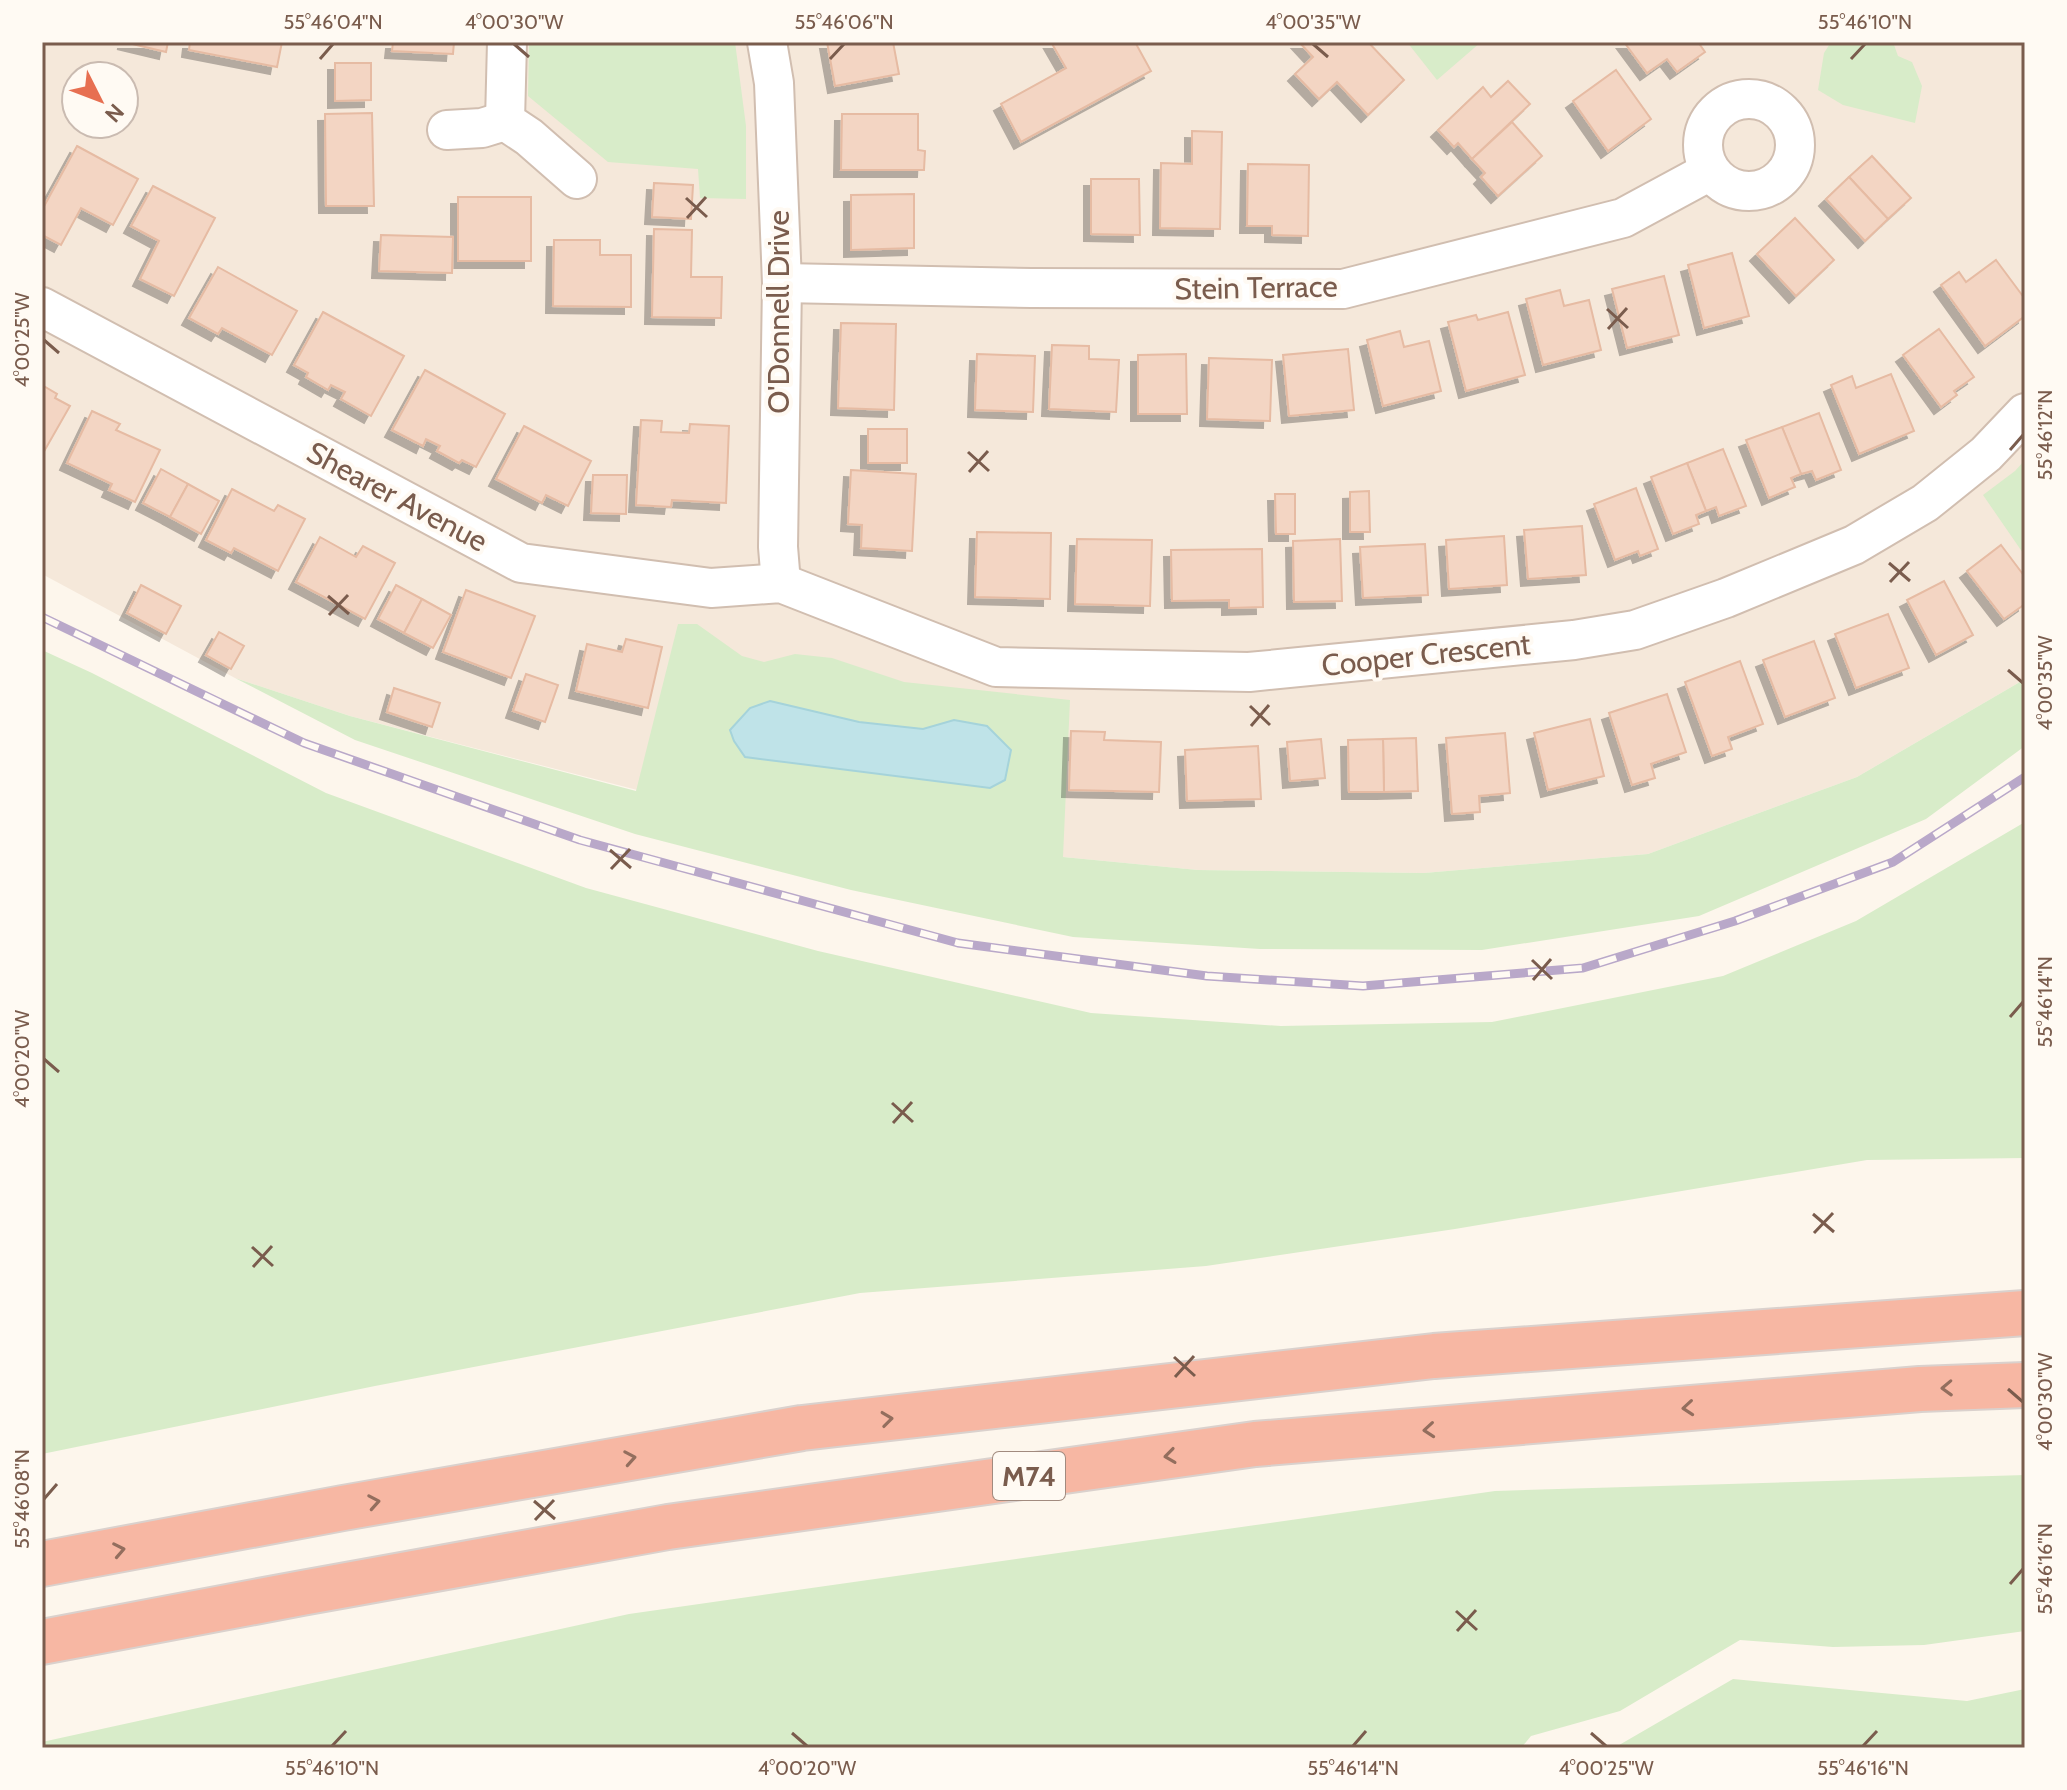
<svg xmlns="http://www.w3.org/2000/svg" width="2067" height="1790" font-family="Cabin,sans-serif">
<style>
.residential{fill:#f5e8da;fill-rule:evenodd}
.green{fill:#d8ecc9}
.water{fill:#bfe3e8;stroke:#a5d3da;stroke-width:2}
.building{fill:#f3d5c3;stroke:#e6bba3;stroke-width:2;filter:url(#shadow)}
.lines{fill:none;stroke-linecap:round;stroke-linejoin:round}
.minor-casing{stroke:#d1beb0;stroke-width:42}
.motorway-casing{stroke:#dad1cd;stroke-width:48}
.minor{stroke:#fff;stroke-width:38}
.motorway{stroke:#f7b7a3;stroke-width:44}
.rail-casing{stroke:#b9a8c9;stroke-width:9}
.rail{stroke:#fffaf3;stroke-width:6;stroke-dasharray:18;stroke-linecap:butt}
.oneway{stroke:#936e5e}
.ticks{fill:none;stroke:#7a5c4d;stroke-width:3}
.labels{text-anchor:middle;stroke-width:8;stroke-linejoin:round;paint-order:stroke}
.shield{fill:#fffaf3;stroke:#a28b7f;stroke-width:2}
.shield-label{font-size:28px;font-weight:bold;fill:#7a5c4d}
.street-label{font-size:30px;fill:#7a5c4d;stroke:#fffaf3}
.neatline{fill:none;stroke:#7a5c4d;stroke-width:3}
.ticks-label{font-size:20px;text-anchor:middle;fill:#7a5c4d}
</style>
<defs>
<filter id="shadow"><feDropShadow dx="-7" dy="7" stdDeviation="0" flood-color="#0004"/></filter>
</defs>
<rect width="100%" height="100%" fill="#fdf6ec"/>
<!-- residential -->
<path class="residential" d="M42,42h1983v637l-168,98 -209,77 -224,19 -226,-3 -135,-13 -348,-47 -365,-94 -115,-38 -193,-104zM76,76h48v48h-48z"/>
<!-- green -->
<g class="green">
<path d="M529,42h206l11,84v73l-46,-1 -2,-29 -90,-7 -80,-66z"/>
<path d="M1407,42h74l-44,38z"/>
<path d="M1831,42h62l5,14 14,6 10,24 -7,37 -72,-18 -25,-15 6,-37z"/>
<path d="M2025,460v96l-42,-61 32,-24z"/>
<path d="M678,624h19l45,32 22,6 31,-8 37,4 72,24 166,18 -7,157 135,13 226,3 224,-19 209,-77 168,-98v67l-99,73 -227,97 -217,34 -222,-1 -187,-12 -222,-47 -216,-56 -280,-94 -120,-62 115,38 286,75z"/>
<path d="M42,650l50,23 234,120 260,95 232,63 273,62 190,13 211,-4 231,-46 133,-55 169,-99v336l-158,2 -412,69 -249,37 -346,27 -485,93 -333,68z"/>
<path d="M2025,1475v156l-101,14 -91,2 -93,-7 -120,71 -89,25 -10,12h-1479v-6l587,-128 866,-123z"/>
<path d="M1733,1679l234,22 58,-12v59h-411z"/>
</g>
<!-- water -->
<path class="water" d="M770,701l89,21 64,7 31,-9 33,6 24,24 -6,30 -15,8 -245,-31 -11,-16 -4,-11 20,-22z"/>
<!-- building -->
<g class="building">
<path d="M124,42h44l-2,10z"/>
<path d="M190,42h92l-5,25 -88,-17z"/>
<path d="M393,42h61l-1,12 -61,-3z"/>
<path d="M827,42h66l6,32 -64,12z"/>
<path d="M1051,42h84l16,29 -130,71 -20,-38 65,-36z"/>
<path d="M1299,42h69l36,38 -36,35 -31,-33 -18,17 -24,-25 18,-17z"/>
<path d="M1624,42h74l7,10 -28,20 -10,-13 -20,14z"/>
<path d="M335,63h36v37l-36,1z"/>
<path d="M1616,70l35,49 -43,32 -35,-50z"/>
<path d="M1508,81l22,23 -58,55 -14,-16 -4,4 -16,-17 45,-43 8,10z"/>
<path d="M372,113l2,93h-48l-1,-92z"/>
<path d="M842,114h76v36l7,1 -1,19h-83z"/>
<path d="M1512,122l30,34 -44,40 -17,-19 4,-4 -13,-14z"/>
<path d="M1192,131l30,1 -2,97 -60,-1 1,-65 31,1z"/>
<path d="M77,146l61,33 -25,46 -32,-17 -20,37 -19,-10v-25z"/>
<path d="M1872,156l39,42 -23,21 -39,-42z"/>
<path d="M1248,164l61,1 -1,71 -36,-1v-9h-25z"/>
<path d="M1849,177l39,42 -23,22 -39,-42z"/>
<path d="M1091,179h48l1,56 -49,-1z"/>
<path d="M654,183l39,2 -2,34 -39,-2z"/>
<path d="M153,186l62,32 -41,78 -34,-17 19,-38 -28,-15z"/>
<path d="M914,194v54l-63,2v-55z"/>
<rect x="458" y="197" width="73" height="64"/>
<path d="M1795,218l39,42 -38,36 -39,-42z"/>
<path d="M654,229l38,1 -1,47h31l-1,41 -69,-1z"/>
<path d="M381,235l72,2 -1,36 -73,-2z"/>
<path d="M554,240h46v15h31v52l-78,-1z"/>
<path d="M1732,253l17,63 -45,12 -16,-63z"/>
<path d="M1996,260l29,39v17l-40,30 -44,-61 18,-13 7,10z"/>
<path d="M218,267l79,44 -25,44 -50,-27 -4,6 -29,-16z"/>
<path d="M1664,276l15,59 -52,13 -15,-59z"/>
<path d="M1560,290l4,16 25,-6 12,50 -58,15 -17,-66z"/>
<path d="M323,312l81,44 -33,60 -30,-17 4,-7 -14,-7 -3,5 -22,-13 2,-4 -14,-8z"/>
<path d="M1508,312l17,63 -59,16 -18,-69 28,-7 2,5z"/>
<path d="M841,323l55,1 -2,86 -56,-2z"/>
<path d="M1939,329l35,48 -20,14 3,4 -16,12 -38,-52z"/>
<path d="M1400,331l4,16 25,-6 12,50 -58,15 -16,-66z"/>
<path d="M1052,345l37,1v13l30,1 -3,52 -67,-3z"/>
<path d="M1348,349l6,61 -65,6 -6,-61z"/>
<path d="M977,354l58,2 -2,56 -58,-2z"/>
<path d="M1186,354l1,60h-49v-59z"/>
<path d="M1209,358l63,2 -2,61 -63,-2z"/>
<path d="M425,370l80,44 -29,53 -14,-7 -3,3 -22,-12 3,-5 -14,-7 -3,7 -31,-16z"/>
<path d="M1891,374l23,57 -55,23 -28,-69 21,-9 4,12z"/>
<path d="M42,385l15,9 -2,4 15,8 -28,49z"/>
<path d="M92,411l28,13 -4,6 44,20 -25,52 -26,-12 3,-6 -45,-21z"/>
<path d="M1819,413l22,57 -25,10 -4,-9 -11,3 -19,-47z"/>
<path d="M641,420l21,1 -1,11 28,1 1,-9 39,2 -3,77 -54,-3 -1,7 -35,-2z"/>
<path d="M524,426l67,35 -23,45 -22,-11 -4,8 -46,-24z"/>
<path d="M1782,427l19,47 -10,4 4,9 -26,11 -23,-58z"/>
<rect x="868" y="429" width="39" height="34"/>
<path d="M1723,449l23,57 -27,10 -3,-9 -10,4 -19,-48z"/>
<path d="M1687,463l19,48 -10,4 3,9 -26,10 -22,-57z"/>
<path d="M161,469l27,15 -18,33 -27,-14z"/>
<path d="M851,470l65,4 -4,77 -51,-3 1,-23 -14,-1z"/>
<path d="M593,475h34l-1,39 -35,-1z"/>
<path d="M188,484l31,17 -18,33 -31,-17z"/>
<path d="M1636,488l22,61 -18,7 -2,-5 -23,9 -21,-56z"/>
<path d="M232,489l42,22 4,-6 27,14 -27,52 -44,-23 -3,5 -25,-13z"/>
<path d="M1369,491l1,41h-20v-40z"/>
<path d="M1275,494h20v40h-19z"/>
<path d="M1582,526l4,49 -58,4 -4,-49z"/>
<path d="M977,532l74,1 -1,66 -75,-2z"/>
<path d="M1504,536l3,49 -58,4 -3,-49z"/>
<path d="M320,537l36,20 7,-11 32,17 -30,56 -69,-37z"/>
<path d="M1077,539l75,1 -2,66 -75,-2z"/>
<path d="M1340,539l2,62 -48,1 -1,-61z"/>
<path d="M1425,544l3,51 -65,3 -3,-51z"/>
<path d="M2001,545l24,32v27l-21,15 -37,-48z"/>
<path d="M1262,549l1,58 -34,1v-8l-57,1 -1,-51z"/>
<path d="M1944,581l29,54 -37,20 -29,-55z"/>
<path d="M141,585l40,21 -15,28 -39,-21z"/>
<path d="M396,585l26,14 -18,34 -26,-14z"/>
<path d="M466,590l69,26 -24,62 -68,-26z"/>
<path d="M422,599l29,16 -18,33 -29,-15z"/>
<path d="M1888,614l21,54 -53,20 -21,-54z"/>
<path d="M219,632l25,14 -13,23 -25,-14z"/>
<path d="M626,639l36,8 -14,61 -72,-17 11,-47 35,8z"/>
<path d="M1814,641l21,57 -50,19 -22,-57z"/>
<path d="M1740,661l23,63 -35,13 4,12 -20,7 -27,-74z"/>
<path d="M526,674l32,11 -13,37 -32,-11z"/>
<path d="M394,688l46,15 -8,24 -45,-15z"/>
<path d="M1667,694l19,58 -35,12 4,14 -23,7 -23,-72z"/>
<path d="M1590,719l14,57 -56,14 -14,-57z"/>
<path d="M1071,731l34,1 -1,8 57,2 -2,50 -90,-2z"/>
<path d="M1505,733l5,60 -31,3 1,16 -28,2 -6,-76z"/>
<path d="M1416,738l2,53 -34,1 -1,-53z"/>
<path d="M1321,739l4,39 -35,3 -3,-39z"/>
<path d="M1383,739l1,53h-35l-1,-52z"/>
<path d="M1258,746l3,53 -74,2 -2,-51z"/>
</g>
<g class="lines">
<!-- minor casing -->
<g class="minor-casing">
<g id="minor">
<path d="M507,42l-2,79 24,16 48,42"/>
<path d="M767,42l7,41 8,200 -4,264 3,36"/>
<circle cx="1749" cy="145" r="46"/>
<path d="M447,130l35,-2 23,-7"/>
<path d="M782,283l249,5 312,1 280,-71 87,-47"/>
<path d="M42,307l479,256 190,25 70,-5 215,84 253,5 325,-32 61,-10 91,-32 128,-53 71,-42 61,-49 39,-41"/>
</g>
</g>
<!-- motorway casing -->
<g class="motorway-casing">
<g id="motorway">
<path d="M42,1564l301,-56 459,-80 632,-72 591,-43"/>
<path d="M42,1642l260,-49 366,-66 587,-83 665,-55 105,-4"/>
</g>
</g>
<!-- minor -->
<use href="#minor" class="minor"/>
<!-- motorway -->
<use href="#motorway" class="motorway"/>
<!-- rail casing -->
<g class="rail-casing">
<path id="rail" d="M42,617l262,126 276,97 378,103 249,33 156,10 220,-18 152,-47 158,-59 132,-85"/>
</g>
<!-- rail -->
<use href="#rail" class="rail"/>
</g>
<!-- one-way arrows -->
<defs><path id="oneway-chevron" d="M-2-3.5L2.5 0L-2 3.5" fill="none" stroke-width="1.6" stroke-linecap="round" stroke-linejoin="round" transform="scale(2)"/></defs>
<g class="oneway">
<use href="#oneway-chevron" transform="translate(1947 1388) rotate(178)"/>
<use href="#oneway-chevron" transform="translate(1688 1408) rotate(175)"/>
<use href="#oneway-chevron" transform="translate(887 1419) rotate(-7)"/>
<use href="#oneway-chevron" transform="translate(1429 1430) rotate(175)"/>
<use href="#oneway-chevron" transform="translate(1170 1456) rotate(172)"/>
<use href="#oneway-chevron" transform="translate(630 1458) rotate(-10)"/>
<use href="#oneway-chevron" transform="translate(374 1502) rotate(-10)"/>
<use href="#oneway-chevron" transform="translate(119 1550) rotate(-11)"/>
</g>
<!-- ticks -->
<path class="ticks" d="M514,44l15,13M1313,44l15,13M320,59l13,-15M830,59l14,-15M1851,59l14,-15M686,198l21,19M687,218l19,-21M1607,309l21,19M1608,329l19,-21M44,340l15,13M2010,450l13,-15M968,452l21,19M969,472l19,-21M1889,563l21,18M1890,582l19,-20M328,596l21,18M329,615l19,-20M2008,670l15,13M1250,706l20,19M1251,726l18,-21M610,850l21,18M611,869l19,-20M1532,960l20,19M1533,980l18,-21M2010,1017l13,-15M44,1059l15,13M892,1103l21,19M893,1123l19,-21M1813,1214l21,18M1814,1233l19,-20M252,1247l21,19M253,1267l19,-21M1174,1357l21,19M1175,1377l19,-21M2008,1389l15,13M44,1499l13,-15M534,1501l21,18M535,1520l19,-20M2010,1584l13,-15M1456,1611l21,19M1457,1631l19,-21M792,1733l15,13M1591,1733l15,13M332,1746l14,-15M1353,1746l13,-15M1863,1746l14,-15"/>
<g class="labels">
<!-- shield labels -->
<rect class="shield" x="993" y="1452" width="72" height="48" rx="6"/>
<g class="shield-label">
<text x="1029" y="1486">M74</text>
</g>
<!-- street labels -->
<g class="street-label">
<text transform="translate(1256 288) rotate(-1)" y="10">Stein Terrace</text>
<text transform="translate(779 312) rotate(-90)" y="10">O'Donnell Drive</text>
<text transform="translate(397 497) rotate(28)" y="10">Shearer Avenue</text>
<text transform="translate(1426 655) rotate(-6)" y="10">Cooper Crescent</text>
</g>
</g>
<!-- border -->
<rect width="2067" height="1790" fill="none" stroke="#fffaf3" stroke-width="88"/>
<!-- north arrow -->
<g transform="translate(100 100) rotate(132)"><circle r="38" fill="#fffaf3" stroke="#cabbb1" stroke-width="2"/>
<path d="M0-6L14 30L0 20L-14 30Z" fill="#e76f51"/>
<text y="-12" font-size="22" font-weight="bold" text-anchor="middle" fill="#7a5c4d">N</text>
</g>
<rect x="44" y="44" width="1979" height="1702" class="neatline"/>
<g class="ticks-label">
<text x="333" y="29">55°46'04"N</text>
<text x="514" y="29">4°00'30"W</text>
<text x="844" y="29">55°46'06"N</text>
<text x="1313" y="29">4°00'35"W</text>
<text x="1865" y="29">55°46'10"N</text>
<text transform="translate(22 340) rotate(-90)" y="7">4°00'25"W</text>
<text transform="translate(2045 435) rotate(-90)" y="7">55°46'12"N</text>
<text transform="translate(2045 683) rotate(-90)" y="7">4°00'35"W</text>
<text transform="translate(2045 1002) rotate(-90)" y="7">55°46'14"N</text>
<text transform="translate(22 1059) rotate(-90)" y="7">4°00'20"W</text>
<text transform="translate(2045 1402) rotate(-90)" y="7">4°00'30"W</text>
<text transform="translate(22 1499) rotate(-90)" y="7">55°46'08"N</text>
<text transform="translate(2045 1569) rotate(-90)" y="7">55°46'16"N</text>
<text x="332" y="1775">55°46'10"N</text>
<text x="807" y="1775">4°00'20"W</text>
<text x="1353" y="1775">55°46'14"N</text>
<text x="1606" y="1775">4°00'25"W</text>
<text x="1863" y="1775">55°46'16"N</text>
</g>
</svg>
